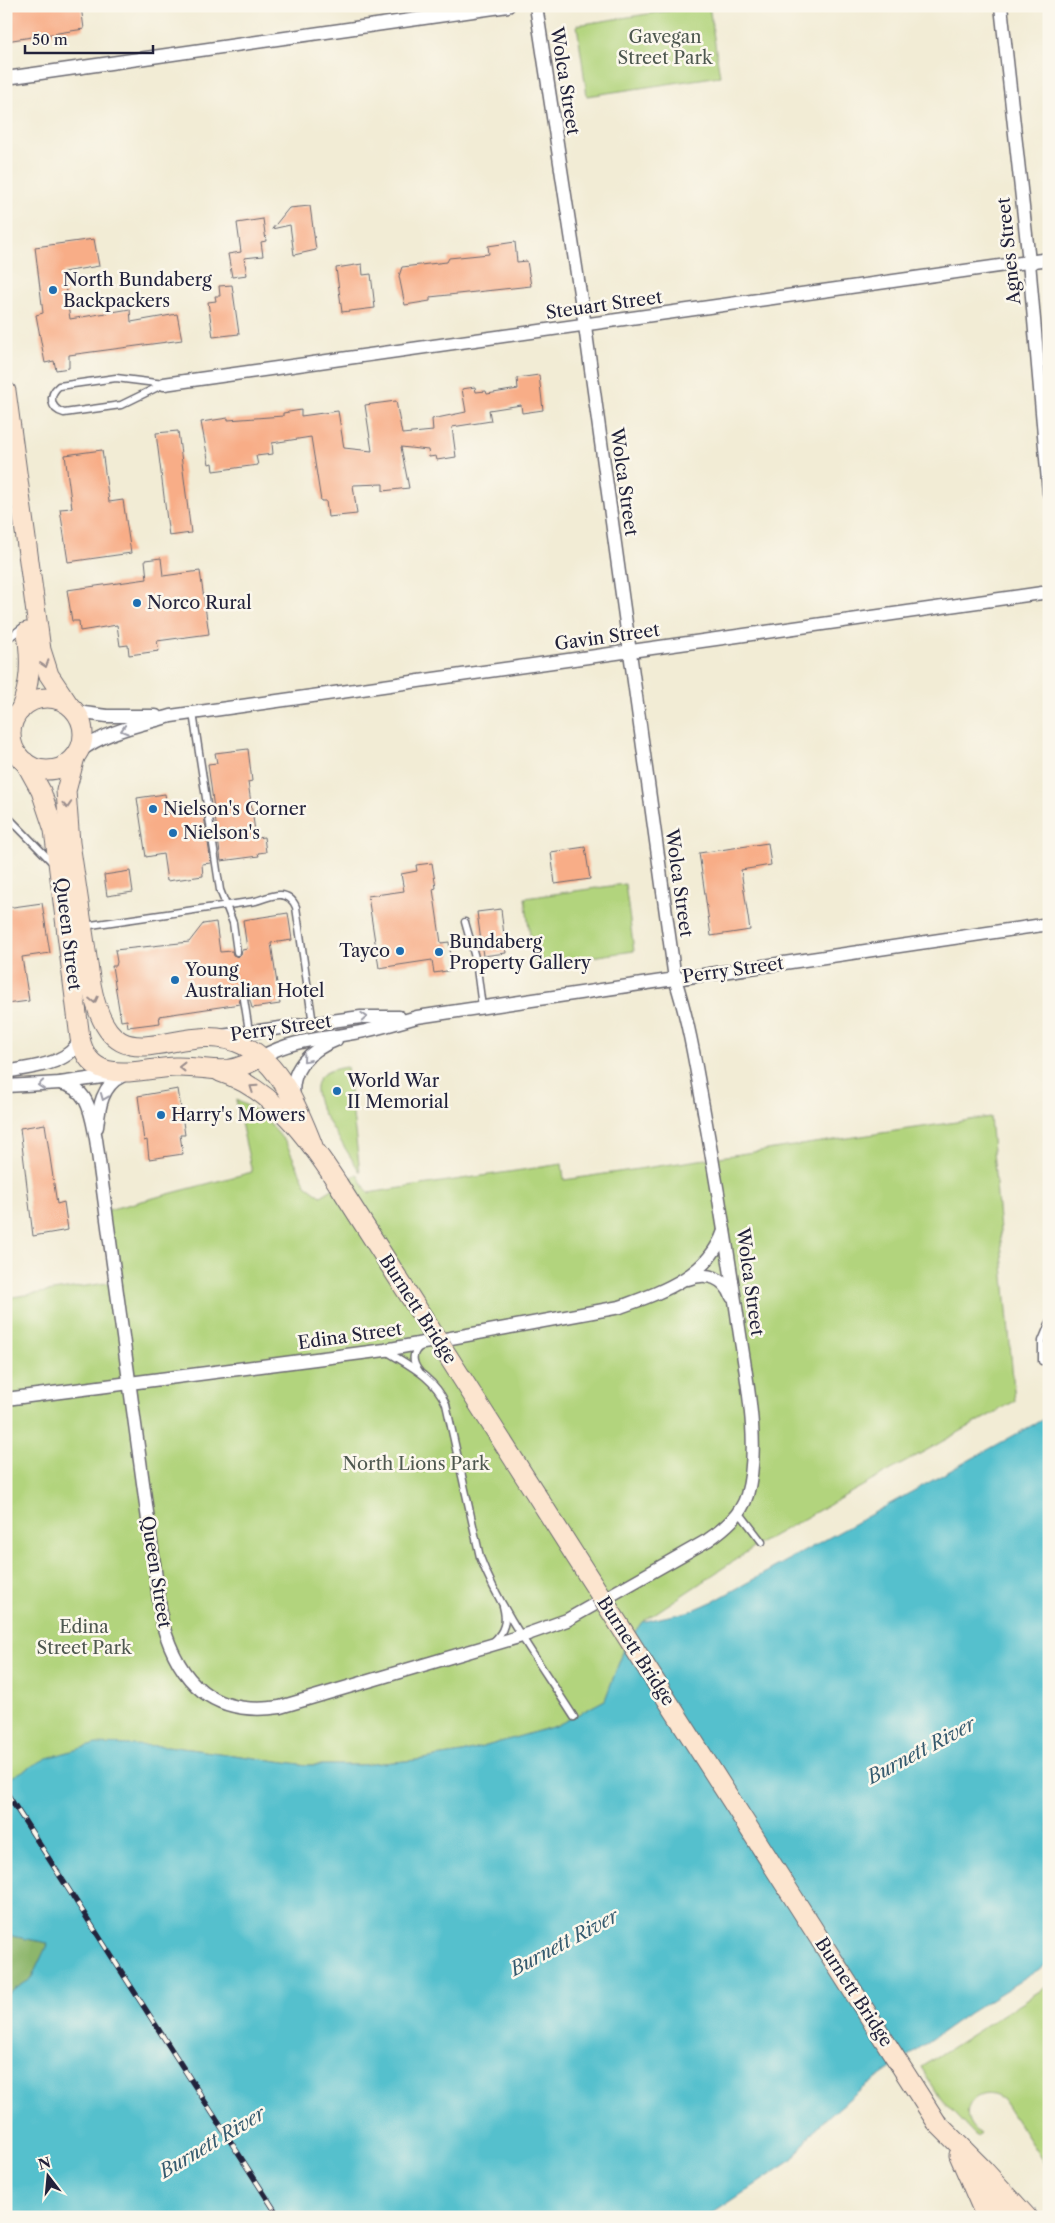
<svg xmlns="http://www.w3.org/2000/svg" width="1055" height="2223" font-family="'Libre Caslon Text',serif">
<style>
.green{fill:#b2d47d;stroke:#6a7b5c}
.forest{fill:#8db66c;stroke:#586c54}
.water{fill:#54c0cd;stroke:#3b7184}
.building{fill:#f8ad87}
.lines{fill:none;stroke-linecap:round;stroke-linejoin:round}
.lane-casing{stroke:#6b6971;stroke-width:9}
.street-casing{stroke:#6b6971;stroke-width:15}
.secondary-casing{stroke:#6b6971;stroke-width:21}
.lane{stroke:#fff;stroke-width:6}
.street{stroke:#fff;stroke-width:12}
.secondary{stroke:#fce5cf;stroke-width:19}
.rail-casing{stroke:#22223b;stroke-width:5.5}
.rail{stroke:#fbf7ec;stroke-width:4;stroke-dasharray:11;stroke-linecap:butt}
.secondary-bridge-casing{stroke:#6b6971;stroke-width:21;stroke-linecap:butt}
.secondary-bridge{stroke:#fce5cf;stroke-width:19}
.oneway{stroke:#9a8d8c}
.oneway2{stroke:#9c9ca7}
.poi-dot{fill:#1f6fb2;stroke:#fbf7ec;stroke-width:2}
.labels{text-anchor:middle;stroke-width:5;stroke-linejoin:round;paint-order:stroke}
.park-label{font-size:18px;fill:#4d574f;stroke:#fbf7ec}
.street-label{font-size:18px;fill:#22223b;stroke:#fbf7ec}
.poi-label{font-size:18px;fill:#22223b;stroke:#fbf7ec;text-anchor:start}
.water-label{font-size:19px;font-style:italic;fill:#34596e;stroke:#fbf7ec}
</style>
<rect width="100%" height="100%" fill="#fbf7ec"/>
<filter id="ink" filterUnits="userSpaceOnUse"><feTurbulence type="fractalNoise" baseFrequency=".02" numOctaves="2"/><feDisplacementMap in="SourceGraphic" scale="10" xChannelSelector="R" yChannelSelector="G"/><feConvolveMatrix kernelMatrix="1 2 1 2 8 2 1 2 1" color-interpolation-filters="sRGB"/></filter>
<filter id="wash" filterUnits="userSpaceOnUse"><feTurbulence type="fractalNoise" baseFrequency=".0096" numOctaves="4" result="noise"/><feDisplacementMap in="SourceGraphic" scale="20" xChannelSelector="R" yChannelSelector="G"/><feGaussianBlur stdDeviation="1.12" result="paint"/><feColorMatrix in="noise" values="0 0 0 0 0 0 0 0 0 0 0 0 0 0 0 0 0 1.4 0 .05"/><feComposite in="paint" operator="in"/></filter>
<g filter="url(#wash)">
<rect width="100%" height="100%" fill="#f2ecd5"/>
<!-- green -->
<g class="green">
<path d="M699,6h10l11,70 -133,20 -10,-71z"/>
<path d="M625,884l9,67 -100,14 -9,-67z"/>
<path d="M347,1067l13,105 -37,-59c-14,-29 -8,-42 24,-46z"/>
<path d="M236,1100l26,14 24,29 20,42 15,11 36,-22 11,19 194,-29 2,16 426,-63 25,284 -253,141 -120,80 -16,22 -21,56 -49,26 -94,27 -45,7 -56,5h-54l-140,-19 -161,34v-482l107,-16 -9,-71 148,-39z"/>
<path d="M1049,1985v186l-46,-71c-25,-19 -52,14 -23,34l-3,3 -36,-38 -20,-32z"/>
</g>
<!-- forest -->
<path class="forest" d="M6,1935l42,8 -17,36 -25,16z"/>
<!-- water -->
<path class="water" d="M1049,1416v547l-80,50 -112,79 -44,39 -19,28 -87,58h-701v-222l25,-16 17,-36 -42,-8v-155l41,-22 49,-14 71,2 140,19h53l57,-5 45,-7 94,-27 49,-26 21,-56 16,-22 49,-11 25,-11z"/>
<g id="blocks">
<!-- building -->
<g class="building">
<path d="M6,6h75l3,23 -78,12z"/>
<path d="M310,206l6,44 -22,5 -4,-30 -18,4 17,-21z"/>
<path d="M263,219l3,22 -5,1 2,14 -19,2 3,17 -15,2 -4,-23 13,-2 -4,-29z"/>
<path d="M94,239l5,27 -36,6 7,47 60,-10 1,13 46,-8 5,26 -113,15v13l-13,2 -2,-9 -9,2 -9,-48 7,-2 -8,-66z"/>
<path d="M515,242l2,20 10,-1 4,25 -101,11v4l-25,4 -6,-29 3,-9 45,-5 2,-4 40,-4 -1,-8z"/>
<path d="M362,264l1,11 8,-1 4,34 -33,4 -6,-44z"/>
<path d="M232,285l7,49 -26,3 -5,-35 8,-1 -1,-5h5l-1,-10z"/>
<path d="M539,375l4,35 -21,3 -1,-8 -32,5 2,11 -39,6 4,30 -19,3 -1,-4 -7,1 -1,-7 -27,-3 8,41 -26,3v-7l-30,1 4,29 -29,3 -2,-16h-5l-10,-64 -39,6 1,11 -17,2 2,9 -45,6 -1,-8 -3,1 -8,-42 27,-4v2l55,-4v-3l18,-3v6l37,-5 6,37 28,3 -7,-46 31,-4 6,33 31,-3 -1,-12 34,-7 -4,-23 13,-2 1,5 10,-1 1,3 31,-5 -1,-11z"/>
<path d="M178,431l13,102 -22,3 -13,-103z"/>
<path d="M102,450l7,52 14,-2 8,53 -63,9 -8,-53 12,-1 -7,-53z"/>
<path d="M161,558l2,18 37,-5 9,63 -52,7 2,10 -30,4 -1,-10 -8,1 -3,-21 -37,6 -1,-10h-7l-5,-31 80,-11 -2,-19z"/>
<path d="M248,749l4,32 -4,1 8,56 8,-1 2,15 -8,1 1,3 -38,5 -13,-97 9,-1 -2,-10z"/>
<path d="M165,794l3,20 35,-5 8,54 -9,1 1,12 -36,5 -4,-27 -17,3 -9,-59z"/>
<path d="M768,843l3,22 -30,5 9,60 -39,6 -12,-83z"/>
<path d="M585,847l5,32 -35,5 -4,-32z"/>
<path d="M432,863l4,25 -3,1 8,54 8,-1 4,28 -19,3 -2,-13 -53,8 -11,-72 36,-5 -3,-17 16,-3 -1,-6z"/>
<path d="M130,871l3,21 -26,4 -3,-21z"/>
<path d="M42,903l8,50 -28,4 7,44 -23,3v-96z"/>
<path d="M501,909l5,44 -23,3 -6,-44z"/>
<path d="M288,913l4,27 -21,3 9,61 -28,4 -5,-18 -4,-2 -5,4 2,12 -81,12 1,7 -32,4 -1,-7 -6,1 -9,-55h4l1,-4 -2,-12 74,-8 14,-18 13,-2 4,30 12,-1 1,4 5,2 3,-3 1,-4 5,-1 -4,-29z"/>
<path d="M178,1089l7,46h-5l3,19 -34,5 -2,-19 -3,1 -6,-45z"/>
<path d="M45,1124l12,80 7,-2 4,28 -35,6 -13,-108z"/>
</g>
</g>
</g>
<g filter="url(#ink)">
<use href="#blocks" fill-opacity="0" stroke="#6b6971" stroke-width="1"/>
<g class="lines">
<!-- lane casing -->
<g class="lane-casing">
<g id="lane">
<path d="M116,378l48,6 -43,21 -57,8c-14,-4 -16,-18 -5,-27z"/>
<path d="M6,640l17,-13"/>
<path d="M193,713l27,177 13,33 4,29"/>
<path d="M6,815l47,48"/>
<path d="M465,922l11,39 6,46"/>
<path d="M84,926l172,-25c15,-5 32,-13 40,6l17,117"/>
<path d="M243,993l6,38"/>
<path d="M386,1351c24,15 48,26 60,53l34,153c20,53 63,111 94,160"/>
<path d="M1042,1361v-20l7,-17"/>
<path d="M419,1371c-7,-9 -8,-18 2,-25"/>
<path d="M739,1512l23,30"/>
<path d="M493,1642c12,-11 14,-21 10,-36"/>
</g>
</g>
<!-- street casing -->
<g class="street-casing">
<g id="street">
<path d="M1001,6l28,256 20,231"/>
<path d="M6,78l502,-72"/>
<path d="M164,384l885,-125"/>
<path d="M76,712l31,4h49"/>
<path d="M6,724l9,-6"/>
<path d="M79,752c26,-21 61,-27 92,-36l878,-124"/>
<path d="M6,755l13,2"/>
<path d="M221,1036l140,-19h38"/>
<path d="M261,1057c34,-19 66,-18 104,-26 17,-4 35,-9 52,-14l632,-93"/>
<path d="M6,1072c24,-5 65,-7 74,-34"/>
<path d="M60,1083c29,5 31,31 36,56l66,483c17,61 51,95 118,85l242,-71 45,-16 141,-80c17,-12 33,-25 39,-45 15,-52 -3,-127 -10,-181 -10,-67 -21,-135 -33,-202 -8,-45 -15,-90 -29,-133l-90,-653 -49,-320"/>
<path d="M6,1086l54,-3 56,-8"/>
<path d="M294,1099c-5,-30 16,-49 42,-59"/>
<path d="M97,1127c2,-20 5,-42 25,-51"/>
<path d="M688,1279c19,-8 37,-1 44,18"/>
<path d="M6,1399l379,-49 235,-43c41,-15 88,-30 104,-76"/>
</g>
</g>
<!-- secondary casing -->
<g class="secondary-casing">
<g id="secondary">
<path d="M6,391l35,259 8,25 20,30"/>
<circle cx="47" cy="734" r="36"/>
<path d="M20,711c11,-29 11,-49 7,-79"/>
<path d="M75,757l-9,34 4,52 20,135c20,123 87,35 153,67 37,18 56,65 70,101"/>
<path d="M25,762l16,29 13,39 26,208c10,51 61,30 95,29 39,-1 47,12 86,-10"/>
<path d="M220,1072c53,17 89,67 118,112"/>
<path d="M937,2123l47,47 43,47"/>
<path d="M959,2155l27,62"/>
<path d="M979,2181l27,36"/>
</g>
</g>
<!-- lane -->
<use href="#lane" class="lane"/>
<!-- street -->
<use href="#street" class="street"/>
<!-- secondary -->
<use href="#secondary" class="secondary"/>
<!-- rail casing -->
<g class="rail-casing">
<path id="rail" d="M6,1792l273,425"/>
</g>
<!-- rail -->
<use href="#rail" class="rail"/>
<!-- secondary-bridge casing -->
<g class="secondary-bridge-casing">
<path id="secondary-bridge" d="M338,1184l599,939"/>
</g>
<!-- secondary-bridge -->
<use href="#secondary-bridge" class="secondary-bridge"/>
</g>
<!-- one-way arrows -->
<defs><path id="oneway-chevron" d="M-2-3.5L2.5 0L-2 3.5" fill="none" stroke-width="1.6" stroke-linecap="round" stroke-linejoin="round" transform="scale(1.25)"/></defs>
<g class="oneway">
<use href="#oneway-chevron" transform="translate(45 664) rotate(72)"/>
<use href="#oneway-chevron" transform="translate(67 805) rotate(86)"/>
<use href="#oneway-chevron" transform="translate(94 1000) rotate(77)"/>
<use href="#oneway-chevron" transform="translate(182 1067) rotate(-180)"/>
<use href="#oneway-chevron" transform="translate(253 1088) rotate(-146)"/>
</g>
<g class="oneway2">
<use href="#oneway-chevron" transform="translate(124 730) rotate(163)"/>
<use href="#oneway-chevron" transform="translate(364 1017) rotate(-3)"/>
<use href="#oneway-chevron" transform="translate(306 1059) rotate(131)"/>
<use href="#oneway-chevron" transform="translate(41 1085) rotate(175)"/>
<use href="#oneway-chevron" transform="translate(104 1097) rotate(112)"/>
</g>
</g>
<!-- markers -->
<g class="poi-dot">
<circle cx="53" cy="290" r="5"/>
<circle cx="137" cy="603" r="5"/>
<circle cx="153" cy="809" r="5"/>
<circle cx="173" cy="833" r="5"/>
<circle cx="400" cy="951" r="5"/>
<circle cx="439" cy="952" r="5"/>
<circle cx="175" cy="980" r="5"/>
<circle cx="337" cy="1091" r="5"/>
<circle cx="161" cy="1115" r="5"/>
</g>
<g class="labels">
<!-- park labels -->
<g class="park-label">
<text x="665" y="43">Gavegan<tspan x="665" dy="21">Street Park</tspan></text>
<text x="416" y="1470">North Lions Park</text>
<text x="84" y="1633">Edina<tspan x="84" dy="21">Street Park</tspan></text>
</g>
<!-- street labels -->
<g class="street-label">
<text transform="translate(565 81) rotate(81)" y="6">Wolca Street</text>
<text transform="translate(1009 251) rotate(-96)" y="6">Agnes Street</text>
<text transform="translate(604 305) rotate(-8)" y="6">Steuart Street</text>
<text transform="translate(624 482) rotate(82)" y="6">Wolca Street</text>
<text transform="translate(607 637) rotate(-8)" y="6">Gavin Street</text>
<text transform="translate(679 883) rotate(82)" y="6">Wolca Street</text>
<text transform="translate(68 934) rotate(83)" y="6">Queen Street</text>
<text transform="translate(733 970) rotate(-8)" y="6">Perry Street</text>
<text transform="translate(281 1028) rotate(-8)" y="6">Perry Street</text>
<text transform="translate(750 1282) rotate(82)" y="6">Wolca Street</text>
<text transform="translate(418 1309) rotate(57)" y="6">Burnett Bridge</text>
<text transform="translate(350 1336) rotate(-8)" y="6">Edina Street</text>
<text transform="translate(156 1572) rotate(81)" y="6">Queen Street</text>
<text transform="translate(636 1651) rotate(57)" y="6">Burnett Bridge</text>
<text transform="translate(854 1992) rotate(57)" y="6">Burnett Bridge</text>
</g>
<!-- poi labels -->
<g class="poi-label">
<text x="63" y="286">North Bundaberg<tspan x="63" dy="21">Backpackers</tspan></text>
<text x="147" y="609">Norco Rural</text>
<text x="163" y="815">Nielson's Corner</text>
<text x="183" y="839">Nielson's</text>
<text x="449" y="948">Bundaberg<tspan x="449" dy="21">Property Gallery</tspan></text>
<text x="390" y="957" text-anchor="end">Tayco</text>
<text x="185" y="976">Young<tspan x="185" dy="21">Australian Hotel</tspan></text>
<text x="347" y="1087">World War<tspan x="347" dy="21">II Memorial</tspan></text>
<text x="171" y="1121">Harry's Mowers</text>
</g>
<!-- water labels -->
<g class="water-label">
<text transform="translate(921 1750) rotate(-28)" y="7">Burnett River</text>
<text transform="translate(564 1942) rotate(-28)" y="7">Burnett River</text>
<text transform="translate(212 2142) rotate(-31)" y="7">Burnett River</text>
</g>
</g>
<!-- margin -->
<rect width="1055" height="2223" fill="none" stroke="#fbf7ec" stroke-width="25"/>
<!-- north arrow -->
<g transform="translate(48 2176) rotate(344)" stroke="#fbf7ec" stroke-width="4" paint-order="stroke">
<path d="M0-4L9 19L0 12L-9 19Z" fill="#22223b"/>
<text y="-8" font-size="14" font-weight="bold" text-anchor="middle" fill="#22223b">N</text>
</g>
<!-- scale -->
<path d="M25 45v8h128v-8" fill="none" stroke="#22223b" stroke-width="2.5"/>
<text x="32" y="45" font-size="15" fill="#22223b" stroke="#fbf7ec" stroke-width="4" paint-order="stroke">50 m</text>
</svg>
